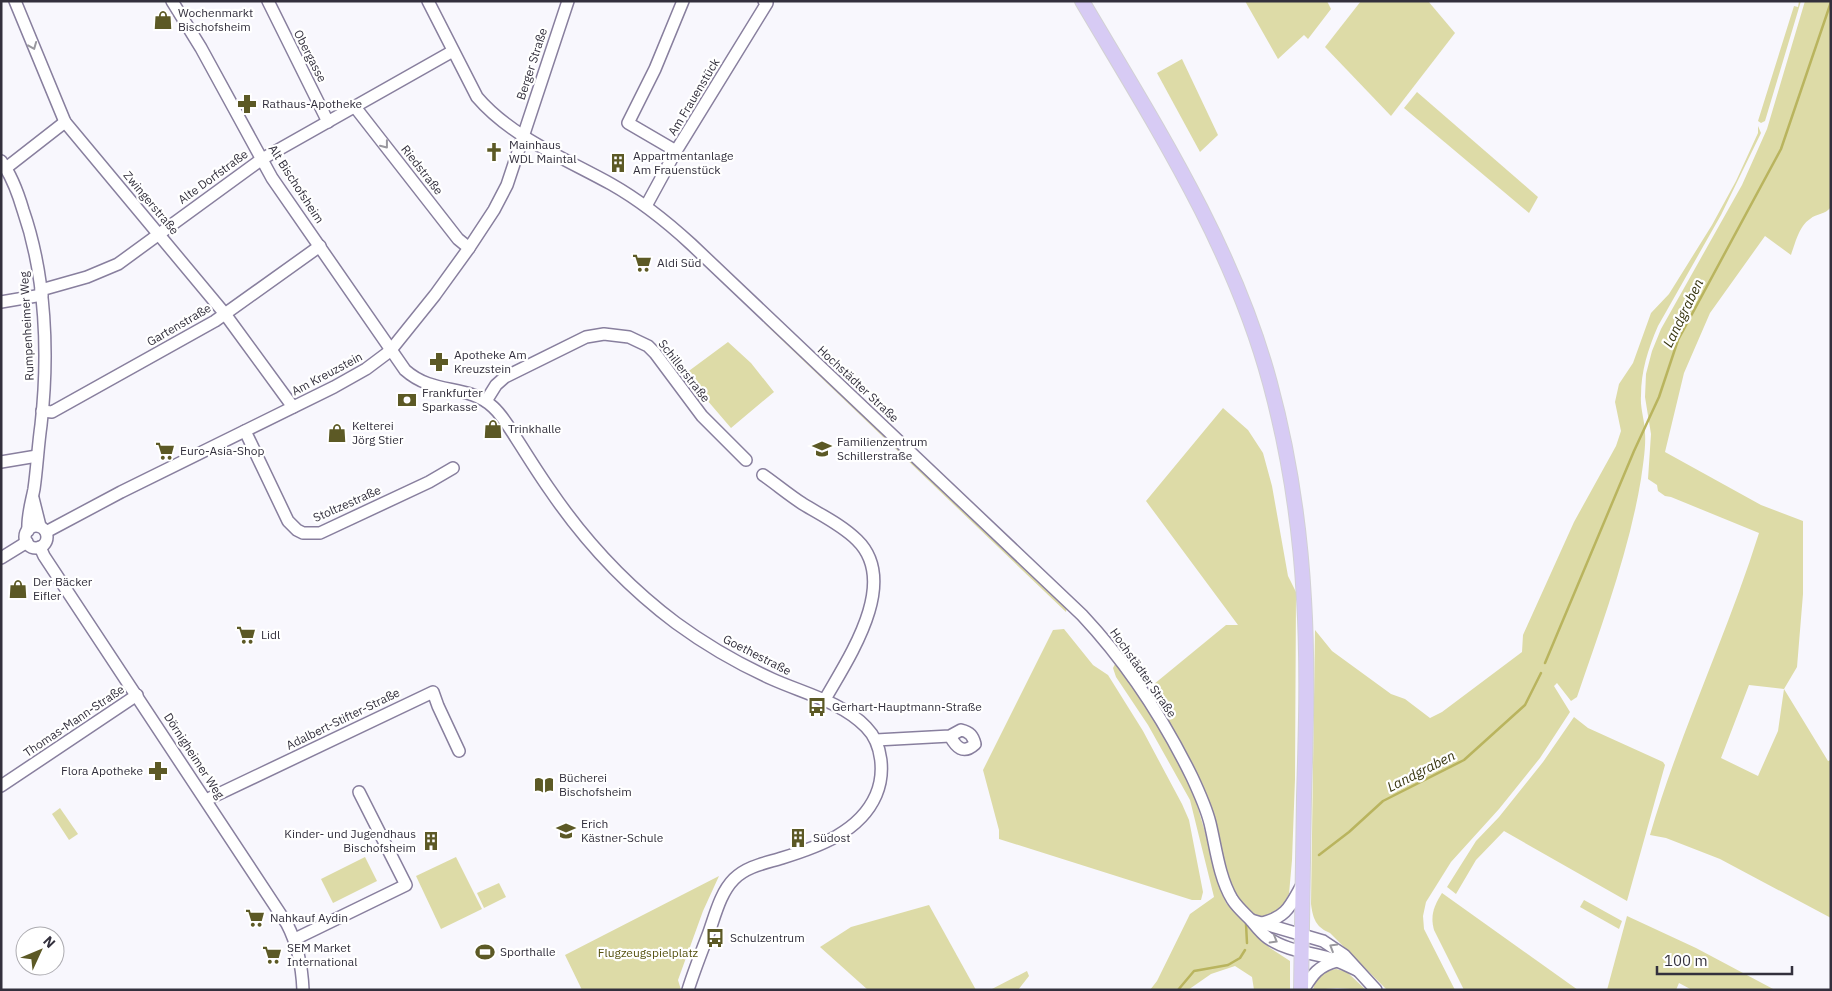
<svg xmlns="http://www.w3.org/2000/svg" width="1832" height="991" font-family="'IBM Plex Sans',sans-serif">
<style>
.green{fill:#dddba7;fill-rule:evenodd}
.lines{fill:none;stroke-linecap:round;stroke-linejoin:round}
.stream{stroke:#b9b45e;stroke-width:2.5}
.minor-casing{stroke:#887f9e;stroke-width:14}
.major-casing{stroke:#d2d1d4;stroke-width:16}
.minor{stroke:#fff;stroke-width:11}
.major{stroke:#d7cbf4;stroke-width:14}
.oneway{stroke:#99989e}
.labels{text-anchor:middle;stroke-width:4.5;stroke-linejoin:round;paint-order:stroke}
.poi-label{font-size:12px;fill:#33303d;stroke:#fff;text-anchor:start}
.street-label{font-size:12px;fill:#33303d;stroke:#fff}
.park-label{font-size:12px;fill:#575312;stroke:#fff}
.water-label{font-size:14px;font-style:italic;fill:#37350f;stroke:#fff}
</style>
<rect width="100%" height="100%" fill="#f8f7fd"/>
<!-- green -->
<g class="green">
<path d="M1245,1h82l4,8 -23,30 -4,-4 -26,24z"/>
<path d="M1361,1h67l27,32 -64,83 -66,-69z"/>
<path d="M1799,1h2l-36,120 -4,2 -3,-2 36,-115 4,1z"/>
<path d="M1805,1h26v206c-6,8 -14,6 -21,12 -11,7 -15,25 -19,36l-26,-19 -55,77 -26,60 -19,79 96,53 42,16v73l-6,73 -13,22 44,72 3,-1v158l-111,-59 -54,-21 -16,-3c30,-103 77,-200 109,-302l-88,-36 -6,-1 -7,-5 -1,-6 -9,-6 3,-45 -6,-37 1,-23 6,-23 9,-22 81,-144 25,-56zM1749,685l35,4 -6,42 -20,45 -37,-18z"/>
<path d="M1182,59l36,76 -18,17 -43,-79z"/>
<path d="M1417,92l121,105 -9,16 -125,-105z"/>
<path d="M1758,126l3,7 -40,82 -63,111c-10,23 -17,45 -17,70 -1,13 4,25 4,37 1,14 -2,32 -4,46 -12,73 -40,148 -64,218l-6,4 -14,-18 -3,3 16,26 -30,46 -41,51 -48,53 -25,40 -3,14 1,13 31,61h-68l-57,-57c-14,-6 -17,-14 -19,-29l4,-274 17,21 59,43 14,5 25,19 12,-6 80,-60 1,-17 51,-113 42,-76 5,-15 -6,-29 4,-18 14,-21 18,-50 18,-19 43,-69 24,-44 22,-48z"/>
<path d="M766,320l301,286 -1,6 -302,-289z"/>
<path d="M728,342l23,21 23,29 -43,36 -24,-28h-7l-18,-24z"/>
<path d="M1223,408l25,22 15,23 9,33 16,90 8,16 -1,187 -3,81 -3,34 -6,11 -6,8 -10,5h-9l-15,-11 -15,-27 -14,-52 -66,-139 78,-64h12l-92,-124z"/>
<path d="M1064,629l29,36 15,10 35,56 39,73 7,16 14,72 -2,8h-9l-193,-61v-9l-16,-60 70,-140z"/>
<path d="M1116,662l25,35 30,49 16,34 8,18 31,105 44,45 20,13v29h-36l-2,-13 -17,-11 -24,8 -23,16h-38l7,-9 33,-67 24,-17 -24,-97 -42,-75 -32,-48 -3,-9z"/>
<path d="M1574,717l14,11 75,34 2,3 -38,136 -123,-70 -28,29 -20,34 -9,-7 29,-46 23,-24 44,-55z"/>
<path d="M60,808l18,26 -9,6 -17,-26z"/>
<path d="M365,857l12,24 -44,22 -12,-24z"/>
<path d="M456,857l26,52 -41,20 -25,-53z"/>
<path d="M719,876l-16,35 -25,69 3,10h-99l-17,-35z"/>
<path d="M499,883l7,14 -22,11 -7,-15z"/>
<path d="M1442,893l136,97h-114l-30,-60c-4,-15 0,-24 8,-37z"/>
<path d="M1584,900l38,21 -3,8 -39,-22z"/>
<path d="M929,905l47,85h-108l-48,-43 31,-20z"/>
<path d="M1627,916l69,32 79,42h-83l-13,-7 -3,7h-69z"/>
<path d="M1336,969l11,3 19,18 -29,-2 -24,2c2,-13 12,-19 23,-21z"/>
<path d="M1027,971l2,5 -11,14h-28z"/>
</g>
<g class="lines">
<!-- stream -->
<g class="stream">
<path d="M1545,663l89,-212 25,-54 19,-57 103,-191 50,-147"/>
<path d="M1319,855l30,-23 34,-31 81,-41 61,-55 16,-32"/>
<path d="M1246,924l1,19"/>
<path d="M1178,990l16,-19 34,-6 12,-7 5,-8"/>
</g>
<!-- minor casing -->
<g class="minor-casing">
<g id="minor">
<path d="M15,1l50,121 160,192 68,93"/>
<path d="M172,1l29,47 71,130 133,192c29,26 62,13 88,37 9,8 16,20 23,31 11,17 22,35 34,52 34,50 78,97 126,133 30,22 63,41 96,56 31,14 70,23 94,48 17,17 19,47 10,68 -16,37 -58,52 -94,63 -16,5 -35,8 -48,21 -14,14 -19,37 -26,56 -7,18 -14,36 -20,55"/>
<path d="M268,1l60,121"/>
<path d="M428,1l49,96c34,40 89,62 134,87 30,17 55,37 80,60l391,371c45,48 81,103 110,162 7,15 14,30 18,46 6,25 9,54 22,76 5,8 12,14 18,20 6,7 11,14 18,19 19,13 40,14 61,20 10,3 19,8 28,12"/>
<path d="M355,107l103,132 11,9"/>
<path d="M676,151l-48,-28 27,-54 28,-68"/>
<path d="M1,161c11,15 17,32 22,49 23,66 26,145 18,215 -3,21 -4,43 -7,64 -3,15 -7,27 -6,42"/>
<path d="M6,168l59,-46"/>
<path d="M646,206l30,-55 91,-148 -3,-2"/>
<path d="M41,290l46,-13 31,-13 144,-105 191,-108"/>
<path d="M1,302l41,-7"/>
<path d="M486,401l10,-16 9,-8 81,-40 18,-3 25,3 19,9 7,7 47,63 44,44"/>
<path d="M42,411l10,1 163,-91 105,-75"/>
<path d="M245,431l43,90 9,9 6,3h17l109,-51 24,-14"/>
<path d="M1,462l36,-6"/>
<path d="M763,475c13,9 26,20 40,29 18,11 39,21 54,36 44,43 -10,120 -33,161"/>
<path d="M33,498l7,28"/>
<circle cx="36" cy="537" r="11"/>
<path d="M46,532l75,-40 213,-105 32,-18 24,-18 45,-56 34,-47 25,-38 13,-25 61,-184"/>
<path d="M40,547l4,9 243,368c11,21 15,42 16,66"/>
<path d="M1,558l26,-16"/>
<path d="M876,740l74,-4 11,-6c9,2 12,6 14,14 -12,11 -19,3 -25,-8"/>
<path d="M1,786l136,-91"/>
<path d="M206,800l227,-108 5,14 21,45"/>
<path d="M1251,920l72,21 21,14 32,35"/>
<path d="M1262,923c25,-6 28,-17 40,-38"/>
<path d="M295,939l111,-54 -47,-93"/>
<path d="M1303,990c10,-16 15,-24 34,-29"/>
</g>
</g>
<!-- major casing -->
<g class="major-casing">
<path id="major" d="M1082,1c72,122 151,244 188,382 19,70 30,144 34,216 4,66 2,132 0,198 -1,64 -2,129 -3,193"/>
</g>
<!-- minor -->
<use href="#minor" class="minor"/>
<!-- major -->
<use href="#major" class="major"/>
</g>
<!-- one-way arrows -->
<defs><path id="oneway-chevron" d="M-2-3.5L2.5 0L-2 3.5" fill="none" stroke-width="1.6" stroke-linecap="round" stroke-linejoin="round" transform="scale(1.25)"/></defs>
<g class="oneway">
<use href="#oneway-chevron" transform="translate(33 46) rotate(68)"/>
<use href="#oneway-chevron" transform="translate(385 145) rotate(52)"/>
<use href="#oneway-chevron" transform="translate(1274 940) rotate(30)"/>
<use href="#oneway-chevron" transform="translate(1333 947) rotate(-149)"/>
</g>
<!-- icons -->
<defs>
<g id="shop-bare" transform="scale(1.5)"><path d="M-5-2.5h2.3a2.7 3.5 0 0 1 5.4 0H5L5.5 6h-11ZM-1.5-2.5h3a1.5 2.3 0 0 0-3 0Z" fill="#5c5925" stroke="#fff" stroke-width="2.5" paint-order="stroke"/></g>
<g id="pharmacy-bare" transform="scale(1.5)"><path d="M-2-6h4v4h4v4h-4v4h-4v-4h-4v-4h4Z" fill="#5c5925" stroke="#fff" stroke-width="2.5" paint-order="stroke"/></g>
<g id="church-bare" transform="scale(1.5)"><path d="M-1.2-6h2.4v3.5h3.3v2.4h-3.3V6h-2.4V-.1h-3.3v-2.4h3.3Z" fill="#5c5925" stroke="#fff" stroke-width="2.5" paint-order="stroke"/></g>
<g id="building-bare" transform="scale(1.5)"><path d="M-4-6H4V6H1V3H-1V6H-4ZM-2.5-4.3h1.7v1.8h-1.7ZM.8-4.3h1.7v1.8H.8ZM-2.5-1h1.7V.8h-1.7ZM.8-1h1.7V.8H.8Z" fill="#5c5925" stroke="#fff" stroke-width="2.5" paint-order="stroke"/></g>
<g id="supermarket-bare" transform="scale(1.5)"><path d="M-6-5.5h2.5l.6 2H6L4.5 2H-2.5L-4.4-4H-6ZM-1.5 3.2a1.3 1.3 0 1 0 .1 0ZM3 3.2a1.3 1.3 0 1 0 .1 0Z" fill="#5c5925" stroke="#fff" stroke-width="2.5" paint-order="stroke"/></g>
<g id="bank-bare" transform="scale(1.5)"><path d="M-6-4H6V4H-6ZM0-2.3a2.3 2.3 0 1 0 0 4.6a2.3 2.3 0 1 0 0-4.6Z" fill="#5c5925" stroke="#fff" stroke-width="2.5" paint-order="stroke"/></g>
<g id="school-bare" transform="scale(1.5)"><path d="M0-5L7-2L0 1L-7-2ZM-4 1L0 2.5L4 1V4Q0 6-4 4Z" fill="#5c5925" stroke="#fff" stroke-width="2.5" paint-order="stroke"/></g>
<g id="bus-bare" transform="scale(1.5)"><path d="M-5-6H5V4H4V6H2V4H-2V6H-4V4H-5ZM-3.5-4V0h7V-4ZM-3.5 1.2v1.5H-2V1.2ZM2 1.2v1.5H3.5V1.2Z" fill="#5c5925" stroke="#fff" stroke-width="2.5" paint-order="stroke"/></g>
<g id="library-bare" transform="scale(1.5)"><path d="M-6-4Q-3-5.5-.7-3.5V5Q-3 3-6 4ZM6-4Q3-5.5 .7-3.5V5Q3 3 6 4Z" fill="#5c5925" stroke="#fff" stroke-width="2.5" paint-order="stroke"/></g>
<g id="stadium-bare" transform="scale(1.5)"><path d="M0-5a6.5 5 0 1 0 0 10a6.5 5 0 1 0 0-10ZM-3.5-1.8h7v3.6h-7Z" fill="#5c5925" stroke="#fff" stroke-width="2.5" paint-order="stroke"/></g>
</defs>
<g fill-rule="evenodd">
<use href="#shop-bare" x="163" y="20"/>
<use href="#pharmacy-bare" x="247" y="104"/>
<use href="#church-bare" x="494" y="152"/>
<use href="#building-bare" x="618" y="163"/>
<use href="#supermarket-bare" x="642" y="263"/>
<use href="#pharmacy-bare" x="439" y="362"/>
<use href="#bank-bare" x="407" y="400"/>
<use href="#shop-bare" x="493" y="429"/>
<use href="#shop-bare" x="337" y="433"/>
<use href="#school-bare" x="822" y="449"/>
<use href="#supermarket-bare" x="165" y="451"/>
<use href="#shop-bare" x="18" y="589"/>
<use href="#supermarket-bare" x="246" y="635"/>
<use href="#bus-bare" x="817" y="707"/>
<use href="#pharmacy-bare" x="158" y="771"/>
<use href="#library-bare" x="544" y="785"/>
<use href="#school-bare" x="566" y="831"/>
<use href="#building-bare" x="798" y="838"/>
<use href="#building-bare" x="431" y="841"/>
<use href="#supermarket-bare" x="255" y="918"/>
<use href="#bus-bare" x="715" y="938"/>
<use href="#stadium-bare" x="485" y="952"/>
<use href="#supermarket-bare" x="272" y="955"/>
</g>
<g class="labels">
<!-- poi labels -->
<g class="poi-label">
<text x="178" y="17">Wochenmarkt<tspan x="178" dy="14">Bischofsheim</tspan></text>
<text x="262" y="108">Rathaus-Apotheke</text>
<text x="509" y="149">Mainhaus<tspan x="509" dy="14">WDL Maintal</tspan></text>
<text x="633" y="160">Appartmentanlage<tspan x="633" dy="14">Am Frauenstück</tspan></text>
<text x="657" y="267">Aldi Süd</text>
<text x="454" y="359">Apotheke Am<tspan x="454" dy="14">Kreuzstein</tspan></text>
<text x="422" y="397">Frankfurter<tspan x="422" dy="14">Sparkasse</tspan></text>
<text x="352" y="430">Kelterei<tspan x="352" dy="14">Jörg Stier</tspan></text>
<text x="508" y="433">Trinkhalle</text>
<text x="837" y="446">Familienzentrum<tspan x="837" dy="14">Schillerstraße</tspan></text>
<text x="180" y="455">Euro-Asia-Shop</text>
<text x="33" y="586">Der Bäcker<tspan x="33" dy="14">Eifler</tspan></text>
<text x="261" y="639">Lidl</text>
<text x="832" y="711">Gerhart-Hauptmann-Straße</text>
<text x="143" y="775" text-anchor="end">Flora Apotheke</text>
<text x="559" y="782">Bücherei<tspan x="559" dy="14">Bischofsheim</tspan></text>
<text x="581" y="828">Erich<tspan x="581" dy="14">Kästner-Schule</tspan></text>
<text x="416" y="838" text-anchor="end">Kinder- und Jugendhaus<tspan x="416" dy="14">Bischofsheim</tspan></text>
<text x="813" y="842">Südost</text>
<text x="270" y="922">Nahkauf Aydin</text>
<text x="730" y="942">Schulzentrum</text>
<text x="287" y="952">SEM Market<tspan x="287" dy="14">International</tspan></text>
<text x="500" y="956">Sporthalle</text>
</g>
<!-- street labels -->
<g class="street-label">
<text transform="translate(310 56) rotate(63)" y="4">Obergasse</text>
<text transform="translate(532 64) rotate(-72)" y="4">Berger Straße</text>
<text transform="translate(694 97) rotate(-59)" y="4">Am Frauenstück</text>
<text transform="translate(422 170) rotate(52)" y="4">Riedstraße</text>
<text transform="translate(213 177) rotate(-36)" y="4">Alte Dorfstraße</text>
<text transform="translate(296 184) rotate(57)" y="4">Alt Bischofsheim</text>
<text transform="translate(151 203) rotate(50)" y="4">Zwingerstraße</text>
<text transform="translate(179 325) rotate(-30)" y="4">Gartenstraße</text>
<text transform="translate(27 326) rotate(-93)" y="4">Rumpenheimer Weg</text>
<text transform="translate(684 371) rotate(52)" y="4">Schillerstraße</text>
<text transform="translate(327 374) rotate(-28)" y="4">Am Kreuzstein</text>
<text transform="translate(858 384) rotate(43)" y="4">Hochstädter Straße</text>
<text transform="translate(347 504) rotate(-24)" y="4">Stoltzestraße</text>
<text transform="translate(757 655) rotate(27)" y="4">Goethestraße</text>
<text transform="translate(1143 673) rotate(55)" y="4">Hochstädter Straße</text>
<text transform="translate(343 719) rotate(-26)" y="4">Adalbert-Stifter-Straße</text>
<text transform="translate(74 721) rotate(-34)" y="4">Thomas-Mann-Straße</text>
<text transform="translate(194 756) rotate(57)" y="4">Dörnigheimer Weg</text>
</g>
<!-- park labels -->
<g class="park-label">
<text x="648" y="957">Flugzeugspielplatz</text>
</g>
<!-- water labels -->
<g class="water-label">
<text transform="translate(1683 313) rotate(-64)" y="5">Landgraben</text>
<text transform="translate(1421 771) rotate(-27)" y="5">Landgraben</text>
</g>
</g>
<!-- border -->
<rect width="1832" height="991" fill="none" stroke="#33303d" stroke-width="5"/>
<!-- north arrow -->
<g transform="translate(40 951) rotate(46)"><circle r="24" fill="#ffffff" stroke="#adacb1"/>
<path d="M0-4L9 19L0 12L-9 19Z" fill="#5c5925"/>
<text y="-8" font-size="14" font-weight="bold" text-anchor="middle" fill="#33303d">N</text>
</g>
<!-- scale -->
<path d="M1657 966v8h135v-8" fill="none" stroke="#33303d" stroke-width="2.5"/>
<text x="1664" y="966" font-size="15" fill="#33303d" stroke="#ffffff" stroke-width="4" paint-order="stroke">100 m</text>
</svg>
